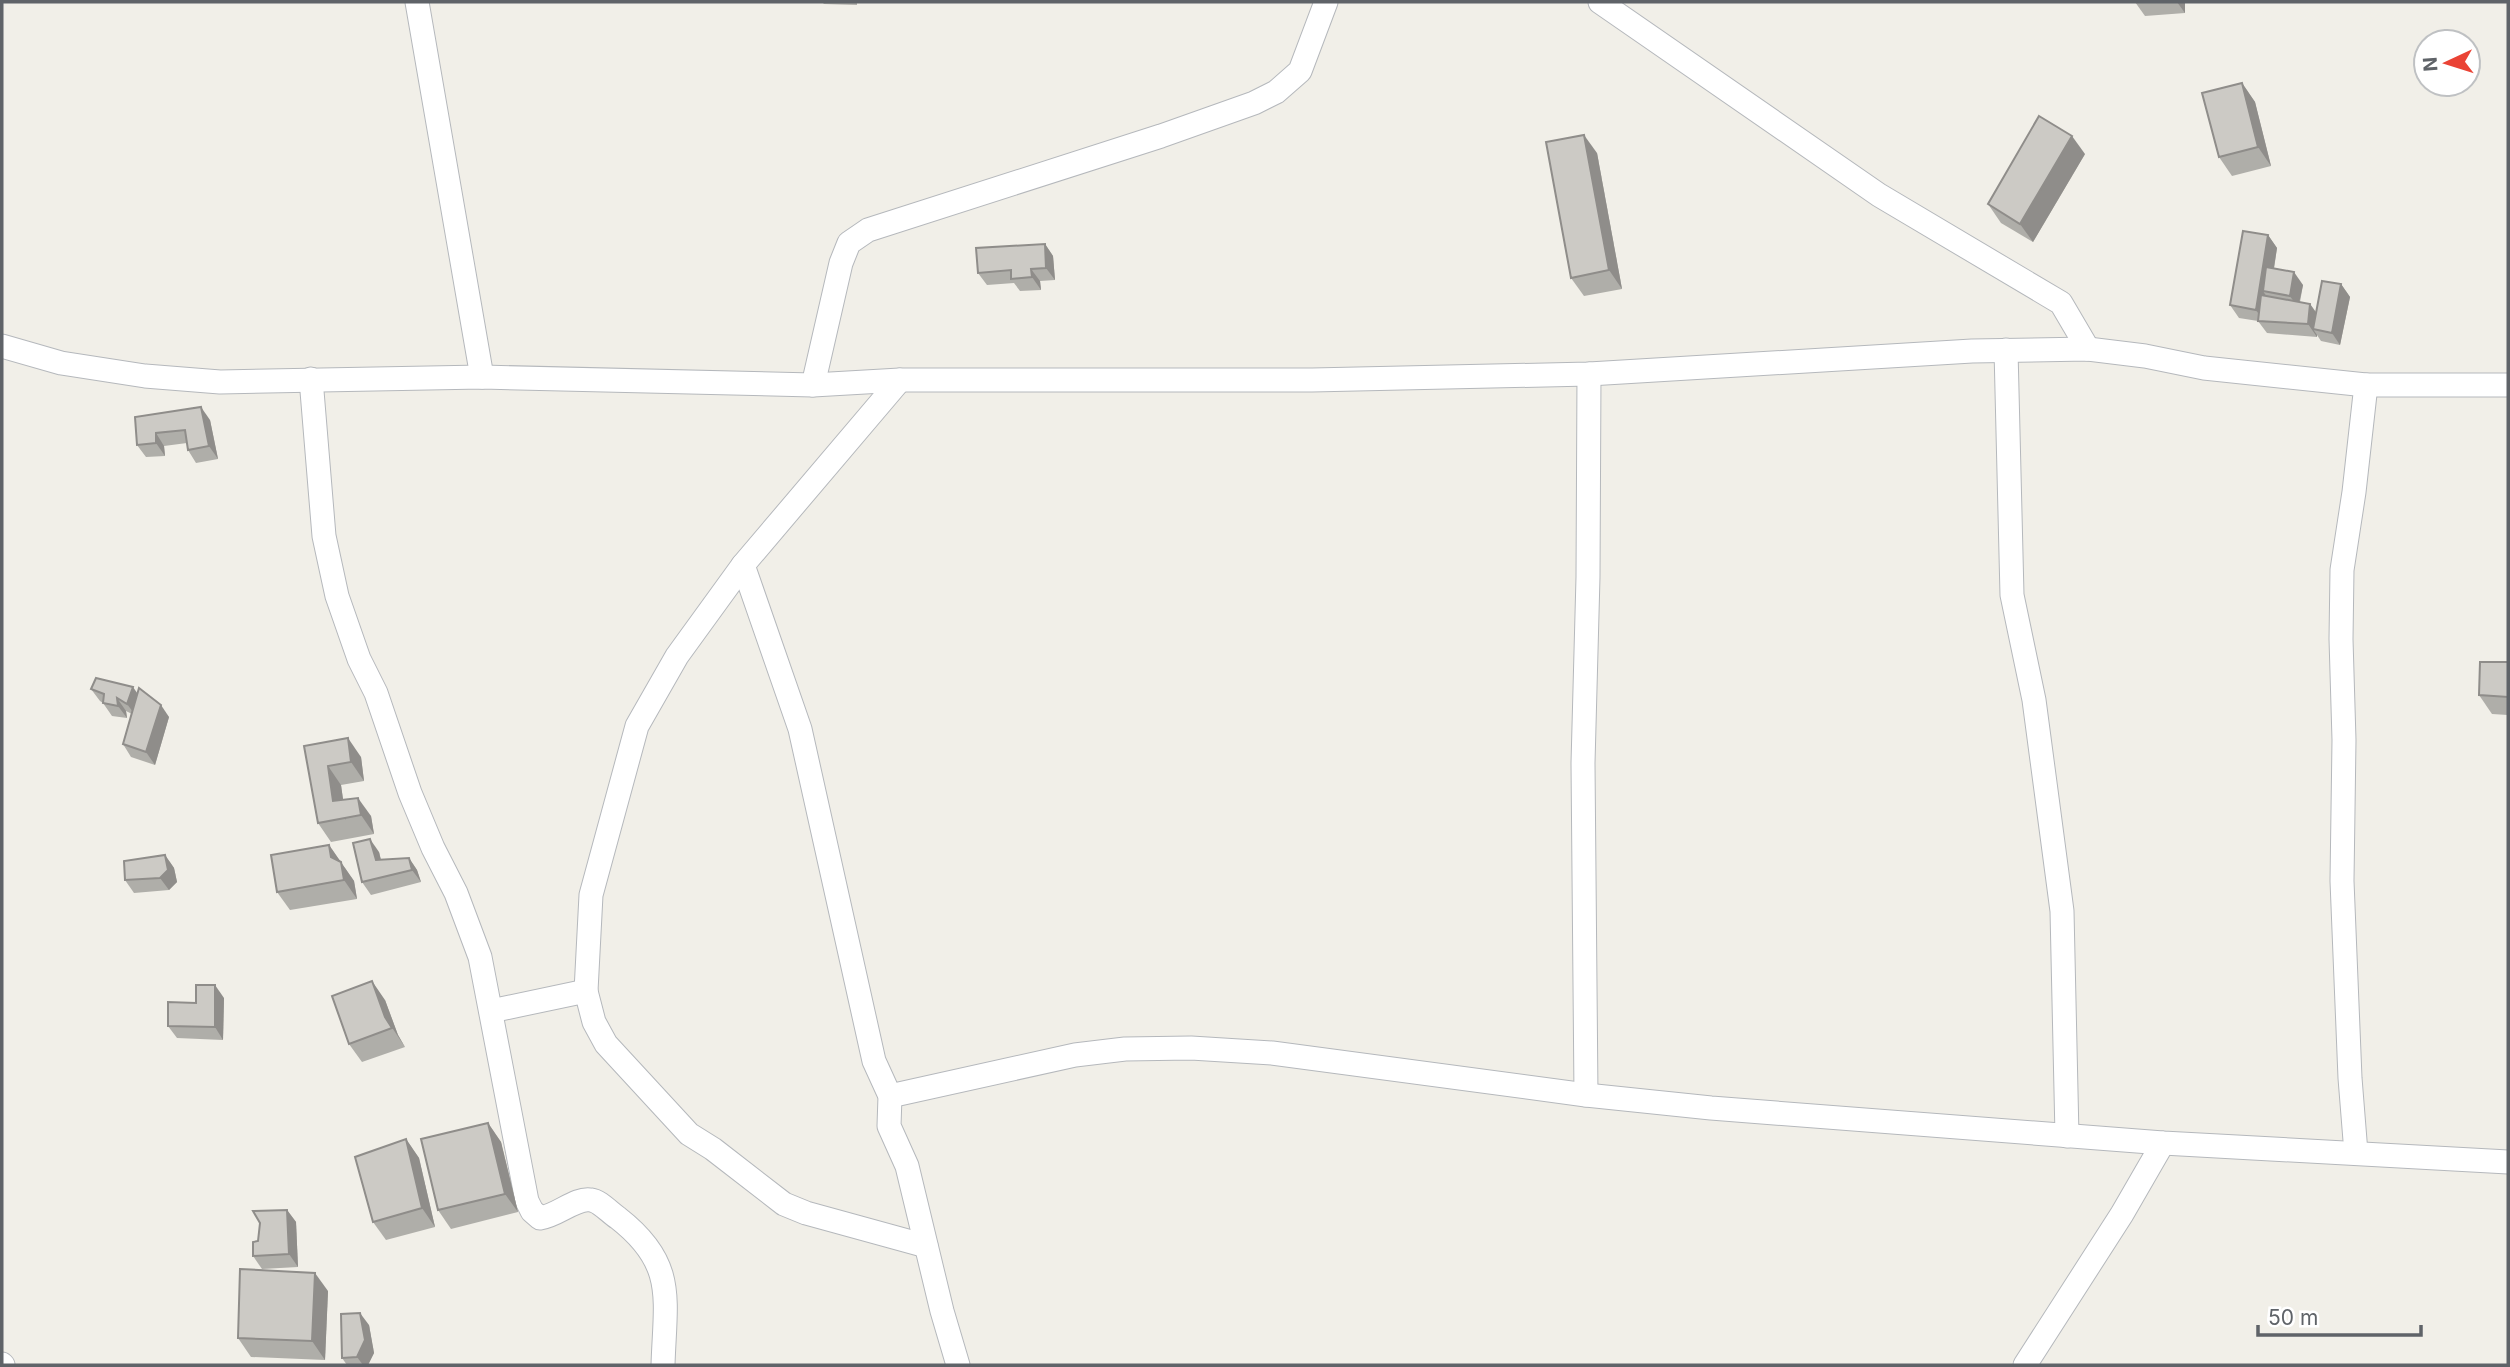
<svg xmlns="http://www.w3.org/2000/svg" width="2510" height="1367" font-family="Inter,sans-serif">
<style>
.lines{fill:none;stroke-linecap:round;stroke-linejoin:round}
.minor-casing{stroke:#b5b8bc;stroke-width:25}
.minor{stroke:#fff;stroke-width:23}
.wall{fill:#afaea9}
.shaded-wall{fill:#8f8d8a}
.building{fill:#cccac5;stroke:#8f8d8a;stroke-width:2}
</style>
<rect width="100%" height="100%" fill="#f1efe8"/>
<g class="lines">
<!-- minor casing -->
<g class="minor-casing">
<g id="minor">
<path d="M417,2l65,375"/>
<path d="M1600,2l279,193 182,108 27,46"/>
<path d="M2,346l59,17 84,13 75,6 262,-5 331,8 87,-5h412l277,-6 383,-23 116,-2 57,7 59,12 162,17h142"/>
<path d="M2006,350l6,245 22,105 28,211 5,225"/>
<path d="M311,379l13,157 13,60 22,63 17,34 34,100 23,55 23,45 24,64 47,244 5,10 8,7c17,-2 36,-21 51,-18 9,1 19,13 27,18 59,46 47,81 45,147"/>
<path d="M900,380l-157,185 -66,91 -40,70 -46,169 -5,96 8,31 12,22 83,90 24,15 71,55 22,9 120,33"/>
<path d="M813,385l28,-122 8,-20 19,-13 293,-94 93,-33 22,-11 24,-21 26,-69"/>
<path d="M743,565l57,164 74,332 16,35 -1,30 18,40 35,145 16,54"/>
<path d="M491,1011l95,-20"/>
<path d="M1586,1095l-3,-332 5,-186 1,-203"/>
<path d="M890,1096l185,-41 50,-6 66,-1 81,5 314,42 125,13 452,35 345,19"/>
<path d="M2356,1153l-6,-75 -8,-197 2,-141 -3,-101 1,-69 12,-78 12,-107"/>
<path d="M2,1364l1,1"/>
<path d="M2025,1365l97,-151 41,-71"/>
</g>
</g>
<!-- minor -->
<use href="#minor" class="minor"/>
</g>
<!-- wall -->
<g class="wall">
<path d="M822,2h35v3l-33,-1z"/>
<path d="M2135,2h50v11l-40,3z"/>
<path d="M2242,83l13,19 16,64 -39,10 -13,-19z"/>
<path d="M1597,153l25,136 -38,7 -13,-18z"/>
<path d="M2085,154l-52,88 -32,-19 -13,-19z"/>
<path d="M2268,235l9,13 -3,21 29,16 -3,17 10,2 6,8 25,-28 9,13 -10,48 -19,-4 -4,-6v2l-50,-4 -9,-12 -19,-3 -9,-13z"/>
<path d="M1045,244l8,12 2,24 -15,1 1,9 -21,1 -6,-8 -27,2 -9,-12z"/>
<path d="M135,417l75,3 8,39 -22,4 -8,-13 -1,-7 -23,3 1,10 -19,1 -9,-12z"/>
<path d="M2508,662v53l-16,-1 -13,-19z"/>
<path d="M91,689l47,5 31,23 -14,48 -24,-8 -8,-13 9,-30 -6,-3 1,7 -15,-2 -9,-13 -3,-2z"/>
<path d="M304,746l57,11 3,24 -23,4 2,15 28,16 3,18 -43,8 -13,-19z"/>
<path d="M329,845l25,36 3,18 -67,11 -13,-18z"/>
<path d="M379,852l2,8 28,-2 8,12 4,12 -50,13 -9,-13z"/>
<path d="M165,855l9,13 3,14 -8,8 -35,3 -9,-13z"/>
<path d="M224,998l-1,42 -46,-2 -9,-12 28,-23z"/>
<path d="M385,1000l13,35 7,12 -43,15 -13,-18z"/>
<path d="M488,1123l13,19 17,70 -67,17 -13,-19z"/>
<path d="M406,1139l13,19 16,69 -49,13 -13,-18z"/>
<path d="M287,1210l9,12 2,45 -36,2 -9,-13 5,-15z"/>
<path d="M328,1291l-3,69 -74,-3 -13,-19z"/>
<path d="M369,1325l5,28 -6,12h-21l-5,-7z"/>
</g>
<!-- shaded-wall -->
<g class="shaded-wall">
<path d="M2177,2h8v11z"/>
<path d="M2242,83l13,19 16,64 -13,-19z"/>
<path d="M1584,135l13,18 25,136 -13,-19z"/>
<path d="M2072,136l13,18 -52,88 -13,-18z"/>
<path d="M2268,235l9,13 -7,44 -7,-1 5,8 -4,23 -8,-12z"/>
<path d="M1045,244l8,12 2,24 -9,-12z"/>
<path d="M1031,269l9,12 1,9 -9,-13z"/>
<path d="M2294,272l9,13 -5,23 -8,-12z"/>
<path d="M2341,284l9,13 -10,48 -8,-12z"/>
<path d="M2310,304l9,13 -6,12 4,6v2l-9,-13z"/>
<path d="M201,407l9,13 8,39 -9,-13z"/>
<path d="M156,433l8,13 1,10 -9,-13z"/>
<path d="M133,687l9,13 -6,16 -9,-12z"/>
<path d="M117,698l9,13 1,7 -9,-12z"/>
<path d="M161,705l8,12 -14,48 -9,-13z"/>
<path d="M348,738l13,19 3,24 -13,-19z"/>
<path d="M328,766l13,19 5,35 -13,-19z"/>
<path d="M358,798l13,18 3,18 -13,-19z"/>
<path d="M370,839l9,13 5,21 -8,-13z"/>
<path d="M329,845l25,36 3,18 -13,-19 -13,-23z"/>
<path d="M165,855l9,13 3,14 -8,8 -9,-12z"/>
<path d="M409,858l8,12 4,12 -9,-12z"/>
<path d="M372,981l13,19 13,35 7,12 -20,-30z"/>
<path d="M215,985l9,13 -1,42 -8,-13z"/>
<path d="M488,1123l13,19 17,70 -13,-18z"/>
<path d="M406,1139l13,19 16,69 -13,-19z"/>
<path d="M287,1210l9,12 2,45 -9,-13z"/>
<path d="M315,1273l13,18 -3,69 -13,-19z"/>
<path d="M360,1313l9,12 5,28 -6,12h-5l-6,-8z"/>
</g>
<!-- building -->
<g class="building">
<path d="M2242,83l16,64 -39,10 -17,-64z"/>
<path d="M2039,116l33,20 -52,88 -32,-20z"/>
<path d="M1584,135l25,135 -38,8 -25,-136z"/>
<path d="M2243,231l25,4 -12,75 -26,-5z"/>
<path d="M1045,244l1,24 -15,1 1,8 -21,2v-9l-33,3 -2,-25z"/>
<path d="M2266,267l28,5 -4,24 -27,-5z"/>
<path d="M2322,281l19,3 -9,49 -19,-4z"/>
<path d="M2261,295l49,9 -2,20 -50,-3z"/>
<path d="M201,407l8,39 -21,4 -3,-20 -29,3v10l-19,2 -2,-28z"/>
<path d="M2480,662h28v35l-29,-2z"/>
<path d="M96,678l37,9 -6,17 -10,-6 1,8 -15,-3 1,-9 -13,-5z"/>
<path d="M139,688l22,17 -15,47 -23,-8z"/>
<path d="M348,738l3,24 -23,4 5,35 25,-3 3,17 -43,8 -14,-77z"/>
<path d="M370,839l6,21 33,-2 3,12 -50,12 -9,-39z"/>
<path d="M329,845l2,12 10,5 3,18 -67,12 -6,-37z"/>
<path d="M165,855l3,15 -8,8 -35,2 -1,-19z"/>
<path d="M372,981l13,36 7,11 -43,16 -17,-48z"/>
<path d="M196,985h19v42l-47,-1v-24l28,1z"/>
<path d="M488,1123l17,71 -67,16 -17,-71z"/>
<path d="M406,1139l16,69 -49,14 -18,-65z"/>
<path d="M287,1210l2,44 -36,2v-14l5,-1 2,-18 -7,-12z"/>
<path d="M240,1269l75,4 -3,68 -74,-3z"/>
<path d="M360,1313l5,27 -8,17 -15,1 -1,-44z"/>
</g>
<!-- border -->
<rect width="2510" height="1367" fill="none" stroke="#5f6368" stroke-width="7"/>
<!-- north arrow -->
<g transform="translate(2447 63) rotate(266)"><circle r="33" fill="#ffffff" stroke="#bfc1c3" stroke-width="2"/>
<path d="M0-5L12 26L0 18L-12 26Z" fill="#ea4335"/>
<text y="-10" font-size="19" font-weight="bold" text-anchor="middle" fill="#5f6368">N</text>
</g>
<!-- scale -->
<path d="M2258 1325v10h163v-10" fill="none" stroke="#5f6368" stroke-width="3.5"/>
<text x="2268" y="1325" font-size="21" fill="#5f6368" stroke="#ffffff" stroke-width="5" paint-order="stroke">50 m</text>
</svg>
